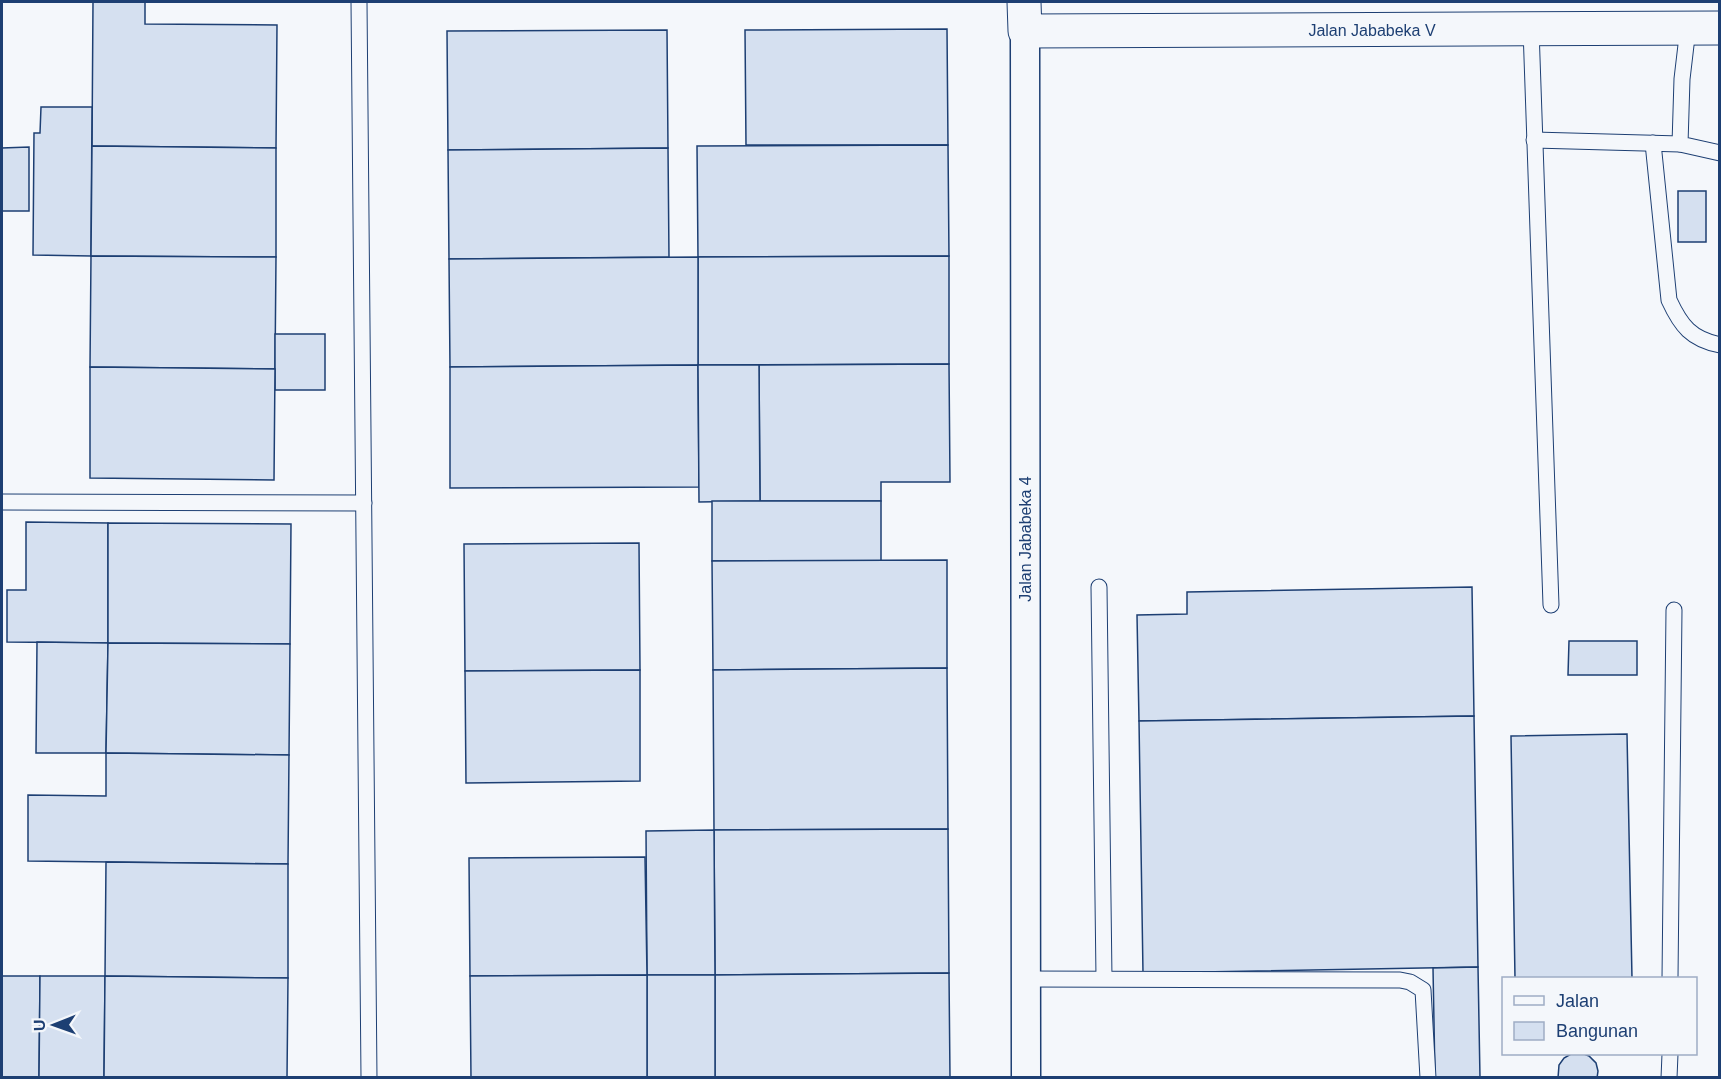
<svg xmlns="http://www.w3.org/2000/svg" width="1721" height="1079" font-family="Helvetica,sans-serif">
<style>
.building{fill:#d5e0f0;stroke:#1d3f73;stroke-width:1.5}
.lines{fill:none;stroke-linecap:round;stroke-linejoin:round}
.lane-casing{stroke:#1d3f73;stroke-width:17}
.street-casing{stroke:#1d3f73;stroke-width:31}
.secondary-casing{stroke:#1d3f73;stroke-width:35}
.lane{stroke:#f4f7fb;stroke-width:15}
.street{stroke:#f4f7fb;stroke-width:28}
.secondary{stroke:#f4f7fb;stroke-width:33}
.labels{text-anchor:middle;stroke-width:4.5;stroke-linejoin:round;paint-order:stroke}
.street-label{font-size:16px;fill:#1d3f73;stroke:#f4f7fb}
</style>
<rect width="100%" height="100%" fill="#f4f7fb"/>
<!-- building -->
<g class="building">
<path d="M93,2h52v22l132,1 -1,123 -184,-2z"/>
<path d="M947,29l1,116h-202l-1,-115z"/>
<path d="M667,30l1,118 -220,2 -1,-119z"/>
<path d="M41,107h51l-1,149 -58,-1 1,-122h6z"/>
<path d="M948,145l1,111 -251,1 -1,-111z"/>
<path d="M92,146l184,2v109l-185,-1z"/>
<path d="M29,147v64h-27v-63z"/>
<path d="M668,148l1,109 -220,2 -1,-109z"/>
<rect x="1678" y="191" width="28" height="51"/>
<path d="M91,256l185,1 -1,112 -185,-2z"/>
<path d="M949,256v108l-251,1v-108z"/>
<path d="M698,257v108l-248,2 -1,-108z"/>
<rect x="275" y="334" width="50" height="56"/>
<path d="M949,364l1,118h-69v19h-121l-1,-136z"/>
<path d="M698,365l1,122 -249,1v-121z"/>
<path d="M698,365h61l1,136 -61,1z"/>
<path d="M90,367l185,2 -1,111 -184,-2z"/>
<rect x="712" y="501" width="169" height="60"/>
<path d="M26,522l82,1v120l-101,-1v-52h19z"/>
<path d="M108,523l183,1 -1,120 -182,-1z"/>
<path d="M639,543l1,127 -175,1 -1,-127z"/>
<path d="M947,560v108l-234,2 -1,-109z"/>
<path d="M1472,587l2,129 -335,5 -2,-106 50,-1v-22z"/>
<path d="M1569,641h68v34h-69z"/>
<path d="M37,642l71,1 -2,110h-70z"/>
<path d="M108,643l182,1 -1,111 -183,-2z"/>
<path d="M947,668l1,161 -234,1 -1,-160z"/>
<path d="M640,670v111l-174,2 -1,-112z"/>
<path d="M1474,716l4,251 -335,6 -4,-252z"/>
<path d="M1627,734l5,244h-117l-4,-242z"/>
<path d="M106,753l183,2 -1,109 -260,-3v-66l78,1z"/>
<path d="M948,829l1,144 -234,2 -1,-145z"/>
<path d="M714,830l1,145h-68l-1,-144z"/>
<path d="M645,857l2,118 -177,1 -1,-118z"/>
<path d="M106,862l182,2v114l-183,-2z"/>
<path d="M1478,967l2,111h-45l-2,-110z"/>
<path d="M949,973l1,105h-235v-103z"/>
<rect x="647" y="975" width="68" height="103"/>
<path d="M647,975v103h-176l-1,-102z"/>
<path d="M2,976h38l-1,102h-37z"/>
<path d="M40,976h65l-1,102h-65z"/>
<path d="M105,976l183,2 -1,100h-183z"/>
<path d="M1571,1054h13l5,2 7,7 2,8 -1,7h-39l1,-13 5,-7z"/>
</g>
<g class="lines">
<!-- lane casing -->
<g class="lane-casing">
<g id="lane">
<path d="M359,2l10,1076"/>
<path d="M1688,28l-6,51 -2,65 40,9"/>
<path d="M1531,29l20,576"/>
<path d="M1534,140l146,4"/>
<path d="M1653,143l16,157c12,26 22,39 51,45"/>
<path d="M2,502l362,1"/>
<path d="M1099,587l5,391"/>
<path d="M1670,978l4,-368"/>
<path d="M1026,979l374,1 10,2 13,8 5,88"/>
<path d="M1669,1078l1,-24"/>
</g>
</g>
<!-- street casing -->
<g class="street-casing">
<path id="street" d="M1025,31l1,1047"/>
</g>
<!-- secondary casing -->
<g class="secondary-casing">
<path id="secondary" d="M1024,2l1,29 695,-3"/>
</g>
<!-- lane -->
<use href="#lane" class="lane"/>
<!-- street -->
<use href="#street" class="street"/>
<!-- secondary -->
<use href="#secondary" class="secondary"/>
</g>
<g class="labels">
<!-- street labels -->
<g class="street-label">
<text x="1372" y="36">Jalan Jababeka V</text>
<text transform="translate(1025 539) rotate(-90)" y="6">Jalan Jababeka 4</text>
</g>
</g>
<!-- border -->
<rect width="1721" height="1079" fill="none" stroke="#1d3f73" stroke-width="6"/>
<!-- legend -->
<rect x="1502" y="977" width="195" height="78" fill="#f4f7fb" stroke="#9eadc5" stroke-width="1.5"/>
<rect x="1514" y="996" width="30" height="9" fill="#f4f7fb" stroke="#9eadc5" stroke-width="1.5"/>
<text x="1556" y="1007" font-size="18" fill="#1d3f73">Jalan</text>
<rect x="1514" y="1022" width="30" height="18" fill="#d5e0f0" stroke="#9eadc5" stroke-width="1.5"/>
<text x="1556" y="1037" font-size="18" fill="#1d3f73">Bangunan</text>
<!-- north arrow -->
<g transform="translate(54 1025) rotate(269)" stroke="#f4f7fb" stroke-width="4.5" paint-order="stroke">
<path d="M0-4.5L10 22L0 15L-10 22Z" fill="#1d3f73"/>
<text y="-9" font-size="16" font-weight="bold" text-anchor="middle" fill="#1d3f73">U</text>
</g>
</svg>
